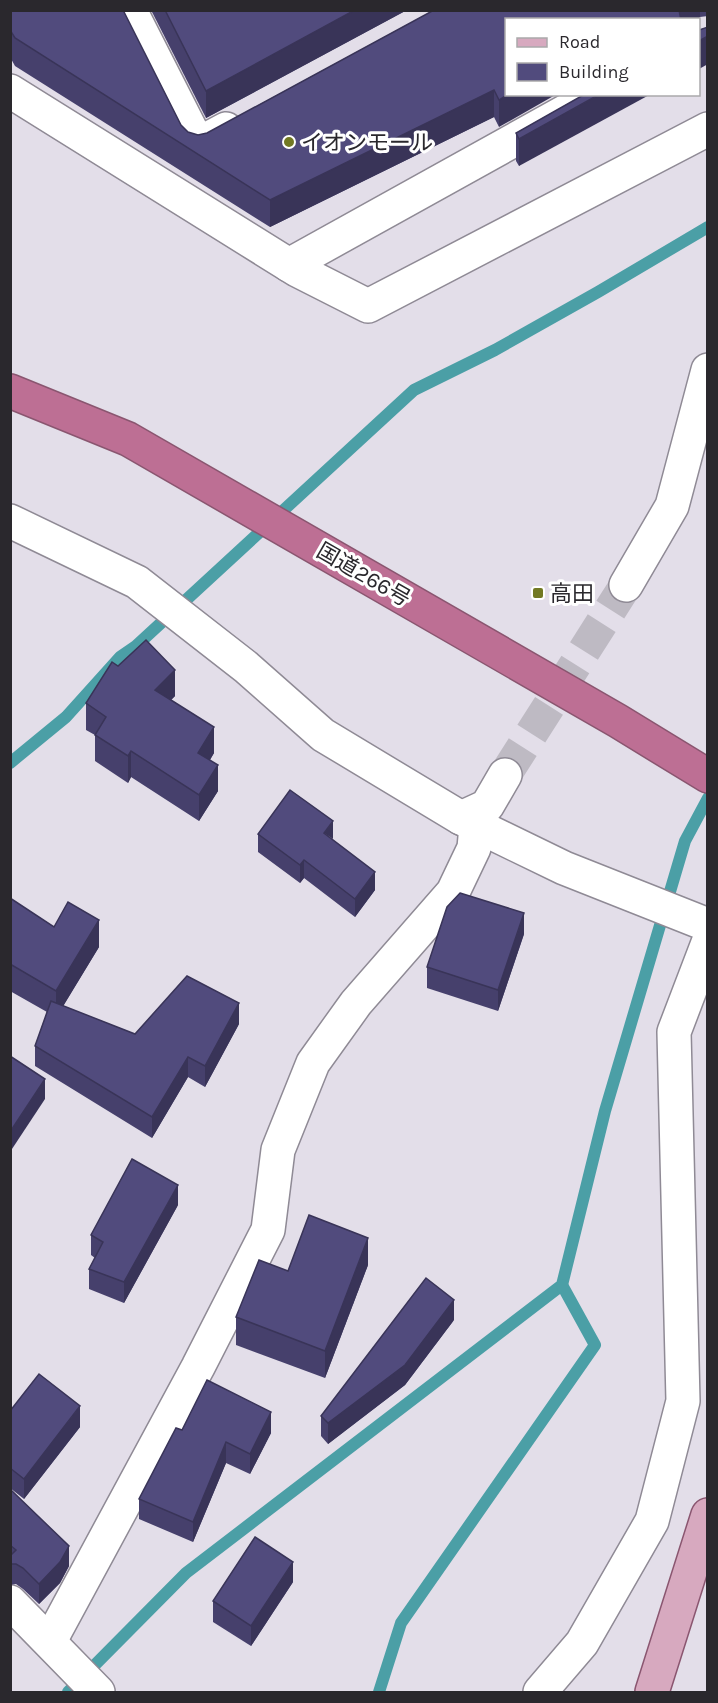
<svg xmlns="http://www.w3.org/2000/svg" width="718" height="1703" font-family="Karla,'Noto Sans JP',sans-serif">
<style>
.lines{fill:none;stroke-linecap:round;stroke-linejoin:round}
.stream{stroke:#4b9fa6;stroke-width:12}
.minor-tunnel{stroke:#bebac3;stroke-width:33;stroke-dasharray:33 16;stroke-linecap:butt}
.minor-casing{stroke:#8f8a95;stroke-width:36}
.major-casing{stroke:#8a5670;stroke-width:36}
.highway-casing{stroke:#8a5670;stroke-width:36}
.minor{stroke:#fff;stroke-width:33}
.major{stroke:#d7a9bf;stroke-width:33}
.highway{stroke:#bd6f94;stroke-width:33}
.wall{fill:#46406c}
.shaded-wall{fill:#393458}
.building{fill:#514b7d;stroke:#393458;stroke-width:1.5}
.poi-dot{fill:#727923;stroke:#fff;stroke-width:2}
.labels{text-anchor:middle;stroke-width:6;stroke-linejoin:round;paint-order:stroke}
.poi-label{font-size:22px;fill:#2a282d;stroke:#fff;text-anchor:start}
.street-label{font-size:22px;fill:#2a282d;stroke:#fff}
</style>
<rect width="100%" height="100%" fill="#e3dee9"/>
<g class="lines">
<!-- stream -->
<g class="stream">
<path d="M10,763l56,-46 54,-60 16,-11 278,-256 81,-40 103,-58 110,-65"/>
<path d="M68,1692l118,-119 376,-288 43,-174 80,-270 23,-43"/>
<path d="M379,1692l22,-69 194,-278 -33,-60"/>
</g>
<!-- minor-tunnel -->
<path class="minor-tunnel" d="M505,775l121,-190"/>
<!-- minor casing -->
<g class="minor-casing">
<g id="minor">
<path d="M130,10l68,134 28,-15"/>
<path d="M10,91l287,179 71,36 340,-177"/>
<path d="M289,265l308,-171"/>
<path d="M10,521l127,61 109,85 77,68 138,83 26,-12 18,-31"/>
<path d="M626,585l46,-79 36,-136"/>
<path d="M461,818l103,50 144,57"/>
<path d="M10,1602l88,90"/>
<path d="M50,1641l148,-274 70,-137 10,-80 35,-87 43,-60 97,-111 21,-44 2,-22"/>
<path d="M540,1692l42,-49 70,-122 31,-120 -9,-369 34,-89"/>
</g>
</g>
<!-- major casing -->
<g class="major-casing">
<path id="major" d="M652,1692l56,-177"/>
</g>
<!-- highway casing -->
<g class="highway-casing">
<path id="highway" d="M10,391l118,48 490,282 90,55"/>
</g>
<!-- minor -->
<use href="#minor" class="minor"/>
<!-- major -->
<use href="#major" class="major"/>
<!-- highway -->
<use href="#highway" class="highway"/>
</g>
<!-- wall -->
<g class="wall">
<path d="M10,10l171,115 7,7 10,3 9,-2 227,-123h274v6l-8,1 -4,3h-189l-8,107 -5,-10 -224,110 -255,-161 -5,-9z"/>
<path d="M151,10h256l-201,108z"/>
<path d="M585,94l-66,72 -3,-5v-28z"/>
<path d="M118,666l57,30 -4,4 43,53 -4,7 8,31 -19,30 -68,-44 -3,6 -33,-22v-26l-9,-5v-27z"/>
<path d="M258,834l74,5 43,51 -20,27 -51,-39 -4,5 -42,-31z"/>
<path d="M10,898l44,29 45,20 -36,59 72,28 104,-10 -34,63 -17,-10 -36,61 -117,-72v-20l12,-34 -37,-21z"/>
<path d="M524,934l-26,77 -71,-23v-21z"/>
<path d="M178,1205l-54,98 -35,-14v-20l6,-11 -4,-3v-20z"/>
<path d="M368,1265l-43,113 -89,-33v-28z"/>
<path d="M454,1320l-49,65 -77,59 -7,-8v-20z"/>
<path d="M10,1411l70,16 -56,72 -14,-11z"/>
<path d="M182,1430l89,3 -21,41 -24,-11 -33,79 -54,-23v-20z"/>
<path d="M10,1489l59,77 -9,17 -21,21 -16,-15 -7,-5 -6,1z"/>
<path d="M293,1582l-42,64 -38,-24v-21z"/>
</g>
<!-- shaded-wall -->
<g class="shaded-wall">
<path d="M355,10h52l-201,108v-27z"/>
<path d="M679,10h21v7l-4,3h-17z"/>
<path d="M708,36v28l-9,5v-28z"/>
<path d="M494,90v27l-224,110v-27z"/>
<path d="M508,94h49l-58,33v-27z"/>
<path d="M600,94h51l-132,72v-27z"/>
<path d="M175,670v26l-20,20v-26z"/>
<path d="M214,727v26l-16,26v-26z"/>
<path d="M131,751v26l-3,6v-27z"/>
<path d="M218,765v26l-19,30v-26z"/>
<path d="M333,821v18l-9,-6z"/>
<path d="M304,860v18l-4,5v-18z"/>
<path d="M375,872v18l-20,27v-18z"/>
<path d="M524,913v21l-26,77v-21z"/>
<path d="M99,920v27l-43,71v-27z"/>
<path d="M239,1003v21l-34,63v-21z"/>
<path d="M188,1057v20l-36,61v-21z"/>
<path d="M45,1079v20l-35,53v-20z"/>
<path d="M178,1185v20l-54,98v-21z"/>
<path d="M368,1238v27l-43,113v-27z"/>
<path d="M454,1300v20l-49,65 -77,59v-21z"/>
<path d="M80,1406v21l-56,72v-20z"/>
<path d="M271,1412v21l-21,41v-20z"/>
<path d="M226,1442v21l-33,79v-20z"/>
<path d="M69,1546v20l-9,17 -21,21v-20z"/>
<path d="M293,1562v20l-42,64v-20z"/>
<path d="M12,1620v11l-2,2v-11z"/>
</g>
<!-- building -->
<g class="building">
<path d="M10,10h113l58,115 7,7 10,3 9,-2 227,-123h245l2,10h-174v74h1l-9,6 -5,-10 -224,110 -255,-162 -5,-8z"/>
<path d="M165,10h190l-149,81z"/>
<path d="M708,27v9l-9,5v-11z"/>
<path d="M585,94h15l-81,45 -3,-6z"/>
<path d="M146,640l29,30 -20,20 59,37 -16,26 20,12 -19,30 -68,-44 -3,5 -33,-21 11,-18 -20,-14 26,-41 6,4z"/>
<path d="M290,790l43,31 -9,12 51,39 -20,27 -51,-39 -4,5 -42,-31z"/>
<path d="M460,893l64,20 -26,77 -71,-23 20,-60z"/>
<path d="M10,898l44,29 14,-25 31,18 -43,71 -46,-27z"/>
<path d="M187,976l52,27 -34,63 -17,-9 -36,60 -117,-71 16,-45 84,33z"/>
<path d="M10,1056l35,23 -35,53z"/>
<path d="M132,1159l46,26 -54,97 -35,-13 14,-27 -12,-7z"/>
<path d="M309,1215l59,23 -43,113 -89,-34 23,-57 29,11z"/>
<path d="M426,1278l28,22 -49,65 -77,58 -7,-7z"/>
<path d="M39,1374l41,32 -56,73 -14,-11v-57z"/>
<path d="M207,1380l64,32 -21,42 -24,-12 -33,80 -54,-23 37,-71 6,2z"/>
<path d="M10,1489l59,57 -9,16 -21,22 -16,-16 -7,-4h-6v-8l6,-6 -6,-5z"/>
<path d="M255,1537l38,25 -42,64 -38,-25z"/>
</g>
<!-- markers -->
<g class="poi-dot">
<circle cx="289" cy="142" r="6"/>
<rect x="532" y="587" width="12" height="12" rx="3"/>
</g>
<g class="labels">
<!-- poi labels -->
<g class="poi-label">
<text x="301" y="150">イオンモール</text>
<text x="550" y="601">高田</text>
</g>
<!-- street labels -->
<g class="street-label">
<text transform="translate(364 574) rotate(30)" y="8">国道266号</text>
</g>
</g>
<!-- border -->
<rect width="718" height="1703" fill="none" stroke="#2a282d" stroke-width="24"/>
<!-- legend -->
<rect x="505" y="18" width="195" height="78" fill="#ffffff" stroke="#aaa9ab" stroke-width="1.5"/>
<rect x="517" y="38" width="30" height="9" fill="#d7a9bf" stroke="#aaa9ab" stroke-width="1.5"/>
<text x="559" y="48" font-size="18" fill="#2a282d">Road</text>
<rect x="517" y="63" width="30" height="18" fill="#514b7d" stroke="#aaa9ab" stroke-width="1.5"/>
<text x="559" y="78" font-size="18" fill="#2a282d">Building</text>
</svg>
